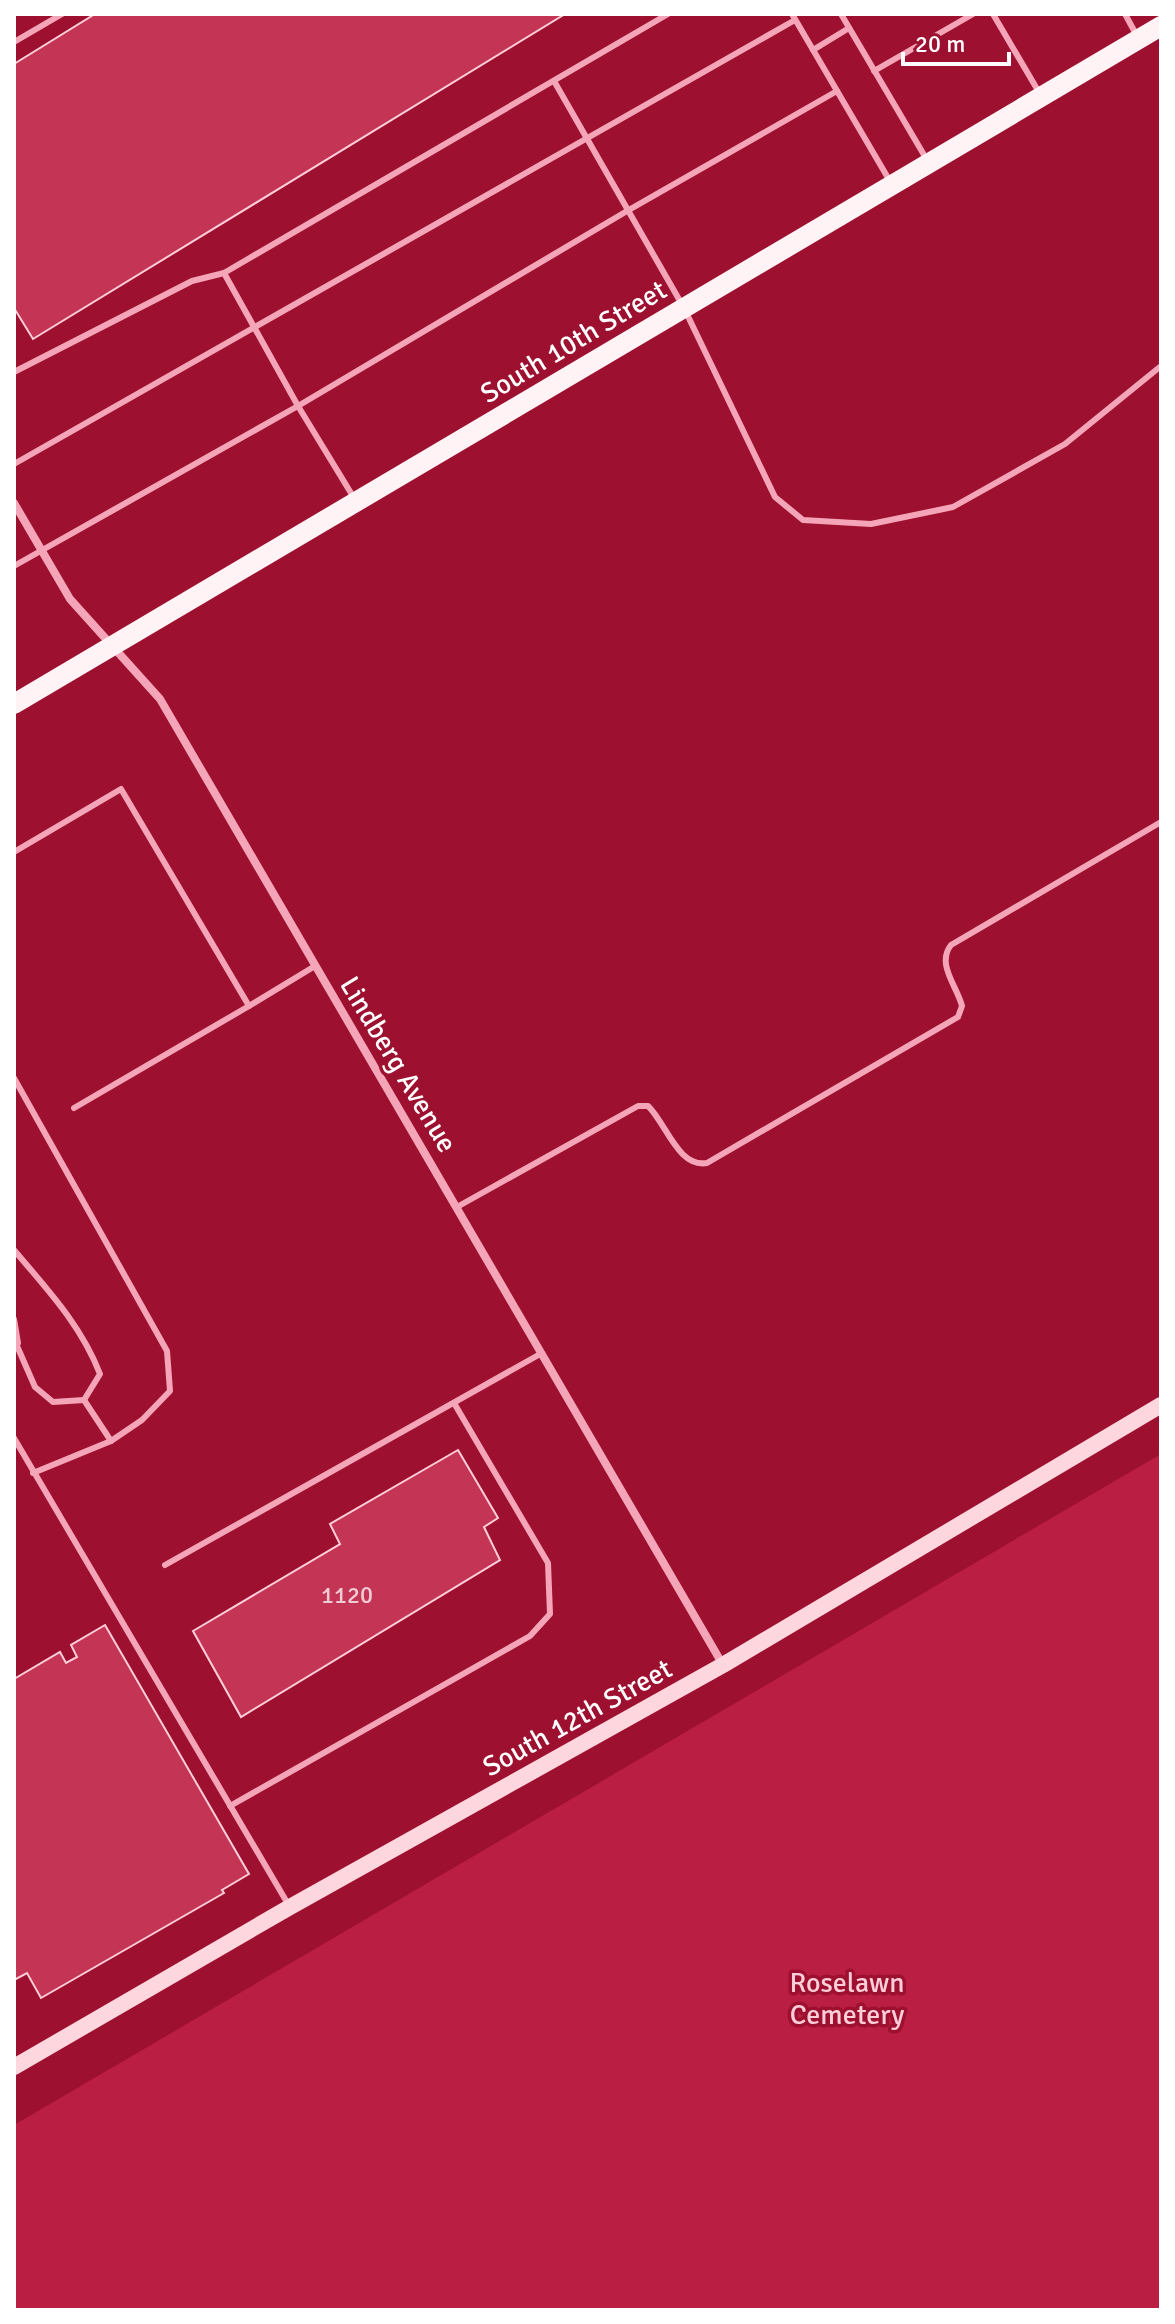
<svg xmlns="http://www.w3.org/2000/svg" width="1175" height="2324" font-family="Signika,sans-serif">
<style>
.green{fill:#bb1e43}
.building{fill:#c43455;stroke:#feced9;stroke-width:2}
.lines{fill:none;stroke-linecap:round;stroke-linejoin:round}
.lane{stroke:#f5a5b8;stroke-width:6}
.street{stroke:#f5a5b8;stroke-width:8}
.secondary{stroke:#fed6de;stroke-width:16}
.primary{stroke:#fff3f5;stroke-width:20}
.labels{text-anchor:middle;stroke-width:7;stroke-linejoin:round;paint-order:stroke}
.number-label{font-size:24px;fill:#f0ccd4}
.street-label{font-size:28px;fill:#fff;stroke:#9d102f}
.park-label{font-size:28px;fill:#feced9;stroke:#9d102f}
</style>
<rect width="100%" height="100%" fill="#9d102f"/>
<!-- green -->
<path class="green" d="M1161,1454v856h-1147v-185z"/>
<!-- building -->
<g class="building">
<path d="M95,14h470l-532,325 -19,-31v-244z"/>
<path d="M458,1450l40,68 -14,9 16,33 -259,157 -48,-86 147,-87 -10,-20z"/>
<path d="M105,1625l144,249 -27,16 2,3 -183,105 -14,-25 -13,7v-301l46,-27 6,11 11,-6 -6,-12z"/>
</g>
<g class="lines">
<!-- lane -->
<g class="lane">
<path d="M792,14l99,169"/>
<path d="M841,14l86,146"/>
<path d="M993,14l47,80"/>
<path d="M1125,14l12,22"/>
<path d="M14,42l48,-28"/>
<path d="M813,50l36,-22"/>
<path d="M874,71l99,-57"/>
<path d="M554,81l130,227 91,189 28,23 68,4 82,-17 112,-63 96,-78"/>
<path d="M224,273l74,133 56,92"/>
<path d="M14,372l178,-91 32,-8 444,-259"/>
<path d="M14,464l781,-444"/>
<path d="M14,566l284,-160 329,-195 210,-120"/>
<path d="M14,852l107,-63 128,217 -175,102"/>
<path d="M249,1006l66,-40"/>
<path d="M14,1078l153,273 3,40 -28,29 -31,21 -78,32"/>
<path d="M457,1207l181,-101h10c18,17 30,62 59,57l251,-146 4,-11c-5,-20 -26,-42 -11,-61l210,-123"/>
<path d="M14,1250c33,39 67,75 86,124l-16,26"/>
<path d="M14,1319l4,24"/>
<path d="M14,1339l21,48 18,15 31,-2"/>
<path d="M84,1400l27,41"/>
<path d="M14,1438l274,466"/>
<path d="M165,1565l377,-212"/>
<path d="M230,1806l300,-170 20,-22 -2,-51 -94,-160"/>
</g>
<!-- street -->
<path class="street" d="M14,503l56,96 90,100 563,966"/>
<!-- secondary -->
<path class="secondary" d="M14,2067l276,-160 433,-242 438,-260"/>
<!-- primary -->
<path class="primary" d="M14,704l1147,-678"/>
</g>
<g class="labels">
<!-- number labels -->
<g class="number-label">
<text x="347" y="1603">1120</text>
</g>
<!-- street labels -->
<g class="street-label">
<text transform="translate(573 341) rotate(-31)" y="10">South 10th Street</text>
<text transform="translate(399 1064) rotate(59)" y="10">Lindberg Avenue</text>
<text transform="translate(577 1717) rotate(-29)" y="10">South 12th Street</text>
</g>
<!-- park labels -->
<g class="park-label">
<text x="847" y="1992">Roselawn<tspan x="847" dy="32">Cemetery</tspan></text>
</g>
</g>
<!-- border -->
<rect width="1175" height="2324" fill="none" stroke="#ffffff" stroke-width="32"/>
<!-- scale -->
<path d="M903 52v12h106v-12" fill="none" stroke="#ffffff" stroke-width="4"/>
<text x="915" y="52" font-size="24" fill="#ffffff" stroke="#9d102f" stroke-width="6" paint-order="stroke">20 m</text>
</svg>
